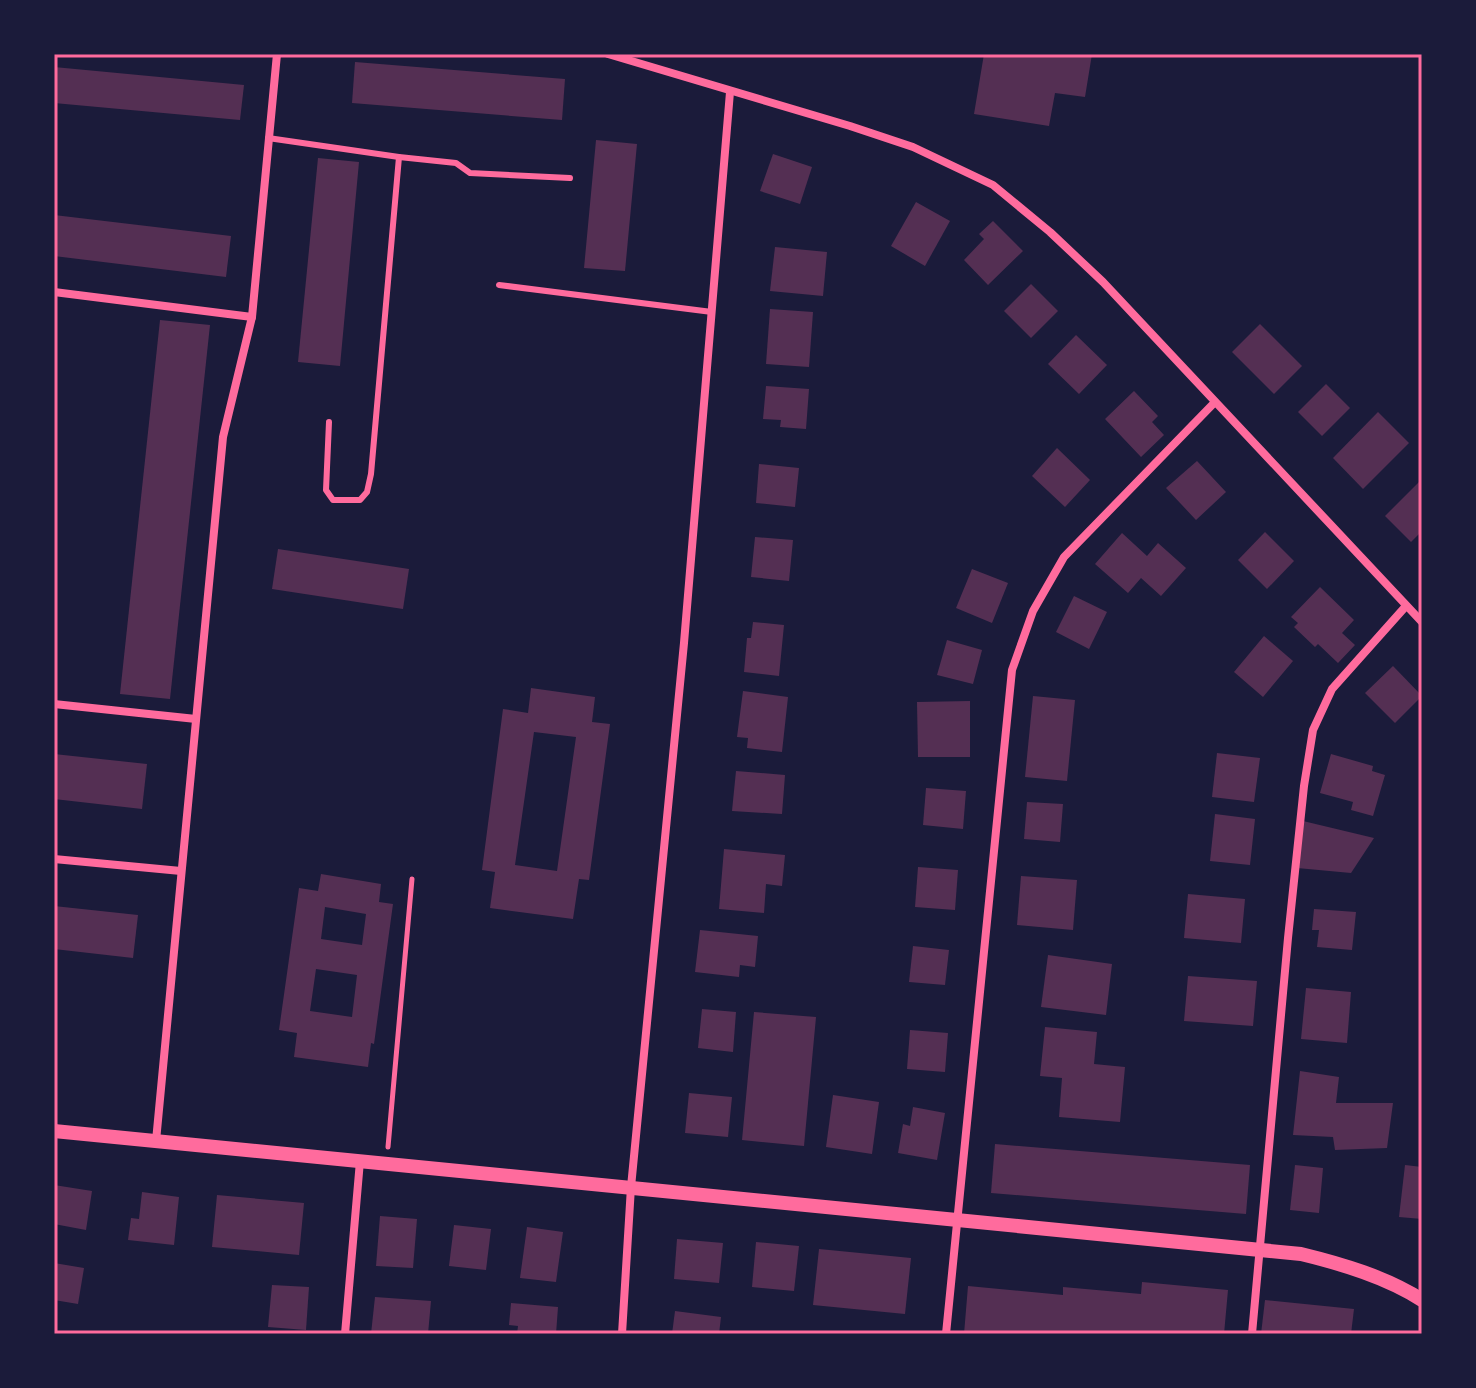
<svg xmlns="http://www.w3.org/2000/svg" width="1476" height="1388" font-family="'Fira Sans Condensed',sans-serif">
<style>
.building{fill:#542f53;fill-rule:evenodd}
.lines{fill:none;stroke-linecap:round;stroke-linejoin:round}
.path{stroke:#ff6b9d;stroke-width:5}
.service{stroke:#ff6b9d;stroke-width:6}
.minor{stroke:#ff6b9d;stroke-width:8}
.tertiary{stroke:#ff6b9d;stroke-width:14}
.neatline{fill:none;stroke:#ff6b9d;stroke-width:3}
</style>
<rect width="100%" height="100%" fill="#1b1b3a"/>
<!-- building -->
<g class="building">
<path d="M984,54h108l-7,43 -30,-4 -6,33 -75,-12z"/>
<path d="M355,62l210,17 -3,41 -210,-17z"/>
<path d="M54,67l190,18 -4,35 -186,-17z"/>
<path d="M596,140l41,4 -12,127 -41,-3z"/>
<path d="M773,154l39,13 -12,37 -40,-13z"/>
<path d="M318,158l41,4 -19,204 -42,-4z"/>
<path d="M916,202l34,19 -25,45 -34,-20z"/>
<path d="M54,215l177,21 -5,41 -172,-21z"/>
<path d="M993,221l30,30 -35,34 -24,-25 20,-21 -5,-5z"/>
<path d="M775,247l52,5 -4,44 -53,-5z"/>
<path d="M1031,284l27,27 -27,27 -27,-27z"/>
<path d="M770,309l43,3 -4,55 -43,-3z"/>
<path d="M160,320l50,5 -40,374 -50,-5z"/>
<path d="M1260,324l42,42 -28,28 -42,-42z"/>
<path d="M1076,335l31,30 -28,29 -31,-30z"/>
<path d="M1326,384l24,24 -28,28 -24,-24z"/>
<path d="M766,386l43,3 -3,40 -26,-2 1,-7 -18,-1z"/>
<path d="M1134,391l24,25 -6,6 12,13 -23,22 -36,-38z"/>
<path d="M1378,412l31,31 -46,46 -30,-31z"/>
<path d="M1057,448l33,32 -25,27 -33,-31z"/>
<path d="M1197,461l29,31 -30,28 -30,-32z"/>
<path d="M759,464l40,4 -4,39 -39,-4z"/>
<path d="M1422,479v52l-11,11 -26,-26z"/>
<path d="M1265,532l29,29 -27,28 -29,-29z"/>
<path d="M1122,533l25,23 11,-13 28,25 -25,28 -20,-18 -13,15 -33,-29z"/>
<path d="M755,537l38,3 -4,41 -38,-4z"/>
<path d="M278,549l131,20 -6,40 -131,-20z"/>
<path d="M972,569l36,14 -16,40 -36,-15z"/>
<path d="M1320,587l34,33 -12,13 13,12 -17,18 -20,-19 -3,3 -21,-20 4,-4 -7,-6z"/>
<path d="M1074,596l33,16 -18,37 -33,-17z"/>
<path d="M753,622l31,3 -5,51 -35,-4 3,-34h4z"/>
<path d="M1264,636l29,25 -30,36 -29,-25z"/>
<path d="M947,640l35,10 -9,34 -36,-9z"/>
<path d="M1393,666l29,30 -27,27 -30,-30z"/>
<path d="M531,688l64,9 -3,25 18,2 -21,156 -10,-1 -6,40 -83,-11 5,-36 -13,-2 21,-161 25,4zM534,732l42,5 -19,134 -42,-6z"/>
<path d="M743,691l45,6 -6,55 -35,-4 1,-10 -11,-1z"/>
<path d="M1033,696l42,4 -8,81 -42,-4z"/>
<path d="M970,701v56h-52l-1,-55z"/>
<path d="M1217,753l43,5 -6,44 -42,-5z"/>
<path d="M54,754l93,10 -5,45 -88,-10z"/>
<path d="M1331,754l42,12 -1,5 13,4 -12,41 -22,-6 2,-8 -33,-9z"/>
<path d="M736,771l49,4 -3,39 -50,-3z"/>
<path d="M926,788l40,3 -3,38 -40,-4z"/>
<path d="M1027,802l36,2 -3,38 -36,-3z"/>
<path d="M1215,814l40,5 -5,46 -40,-4z"/>
<path d="M1303,821l71,17 -23,35 -54,-5z"/>
<path d="M724,849l61,6 -3,31 -16,-2 -2,29 -45,-4z"/>
<path d="M918,867l40,3 -3,40 -40,-3z"/>
<path d="M321,874l60,10 -2,18 14,2 -19,140 -3,-1 -3,24 -74,-10 3,-24 -18,-3 20,-142 19,3zM325,907l41,7 -4,31 -41,-6zM316,969l41,6 -5,42 -42,-6z"/>
<path d="M1021,876l56,4 -4,50 -56,-5z"/>
<path d="M1188,894l57,5 -4,44 -57,-5z"/>
<path d="M54,906l84,9 -5,43 -79,-9z"/>
<path d="M1314,909l42,3 -4,38 -35,-3 2,-17h-7z"/>
<path d="M700,930l58,6 -3,31 -15,-2 -1,12 -44,-5z"/>
<path d="M913,946l36,4 -4,35 -36,-3z"/>
<path d="M1048,955l64,9 -6,51 -65,-8z"/>
<path d="M1188,976l69,5 -4,45 -69,-5z"/>
<path d="M1306,988l45,4 -4,51 -46,-4z"/>
<path d="M702,1009l34,3 -3,40 -35,-4z"/>
<path d="M754,1012l62,5 -12,129 -62,-6z"/>
<path d="M1045,1027l52,5 -3,32 31,3 -5,55 -61,-5 3,-39 -22,-2z"/>
<path d="M910,1030l38,3 -3,39 -38,-3z"/>
<path d="M1300,1071l39,6 -3,26h57l-6,45 -52,2 -2,-13 -40,-2z"/>
<path d="M689,1093l43,4 -4,40 -43,-4z"/>
<path d="M833,1095l46,7 -7,52 -46,-7z"/>
<path d="M913,1107l32,6 -8,47 -39,-7 5,-29 7,2z"/>
<path d="M995,1144l255,21 -4,49 -255,-21z"/>
<path d="M1295,1165l28,3 -4,45 -29,-3z"/>
<path d="M1405,1165l17,2v52l-23,-2z"/>
<path d="M54,1185l38,6 -6,39 -32,-6z"/>
<path d="M142,1192l37,5 -5,48 -46,-5 3,-22 8,1z"/>
<path d="M217,1195l87,8 -5,52 -87,-8z"/>
<path d="M380,1216l37,3 -4,49 -37,-2z"/>
<path d="M454,1225l37,4 -5,41 -37,-4z"/>
<path d="M527,1227l36,5 -7,50 -36,-4z"/>
<path d="M677,1239l46,4 -4,40 -45,-4z"/>
<path d="M756,1242l43,4 -5,45 -42,-4z"/>
<path d="M819,1249l92,9 -6,56 -92,-9z"/>
<path d="M54,1263l30,5 -6,36 -24,-4z"/>
<path d="M1142,1282l86,8 -4,44h-260l4,-48 95,9v-8l78,7z"/>
<path d="M272,1285l37,2 -3,43 -38,-3z"/>
<path d="M375,1297l56,4 -3,33h-57z"/>
<path d="M1265,1300l89,9 -3,25h-90z"/>
<path d="M511,1303l47,4 -2,27h-39l1,-8 -9,-1z"/>
<path d="M675,1311l46,6 -2,17h-47z"/>
</g>
<g class="lines">
<!-- path -->
<path class="path" d="M388,1147l24,-268"/>
<!-- service -->
<g class="service">
<path d="M268,138l131,19 57,6 14,10 100,5"/>
<path d="M499,285l213,27"/>
<path d="M329,422l-3,68 7,10h27l7,-8 4,-18 28,-317"/>
</g>
<!-- minor -->
<g class="minor">
<path d="M608,54l242,72 63,21 80,38 57,47 53,50 319,340"/>
<path d="M54,292l198,25"/>
<path d="M54,704l142,15"/>
<path d="M54,859l127,12"/>
<path d="M156,1141l67,-704 29,-120 25,-263"/>
<path d="M345,1334l15,-173"/>
<path d="M622,1334l9,-147 53,-544 46,-551"/>
<path d="M946,1334l66,-664 21,-59 31,-54 151,-155"/>
<path d="M1252,1334l36,-396 16,-152 9,-56 19,-41 74,-83"/>
</g>
<!-- tertiary -->
<path class="tertiary" d="M54,1131l1247,123c41,10 85,23 121,46"/>
</g>
<!-- border -->
<rect width="1476" height="1388" fill="none" stroke="#1b1b3a" stroke-width="112"/>
<rect x="56" y="56" width="1364" height="1276" class="neatline"/>
</svg>
